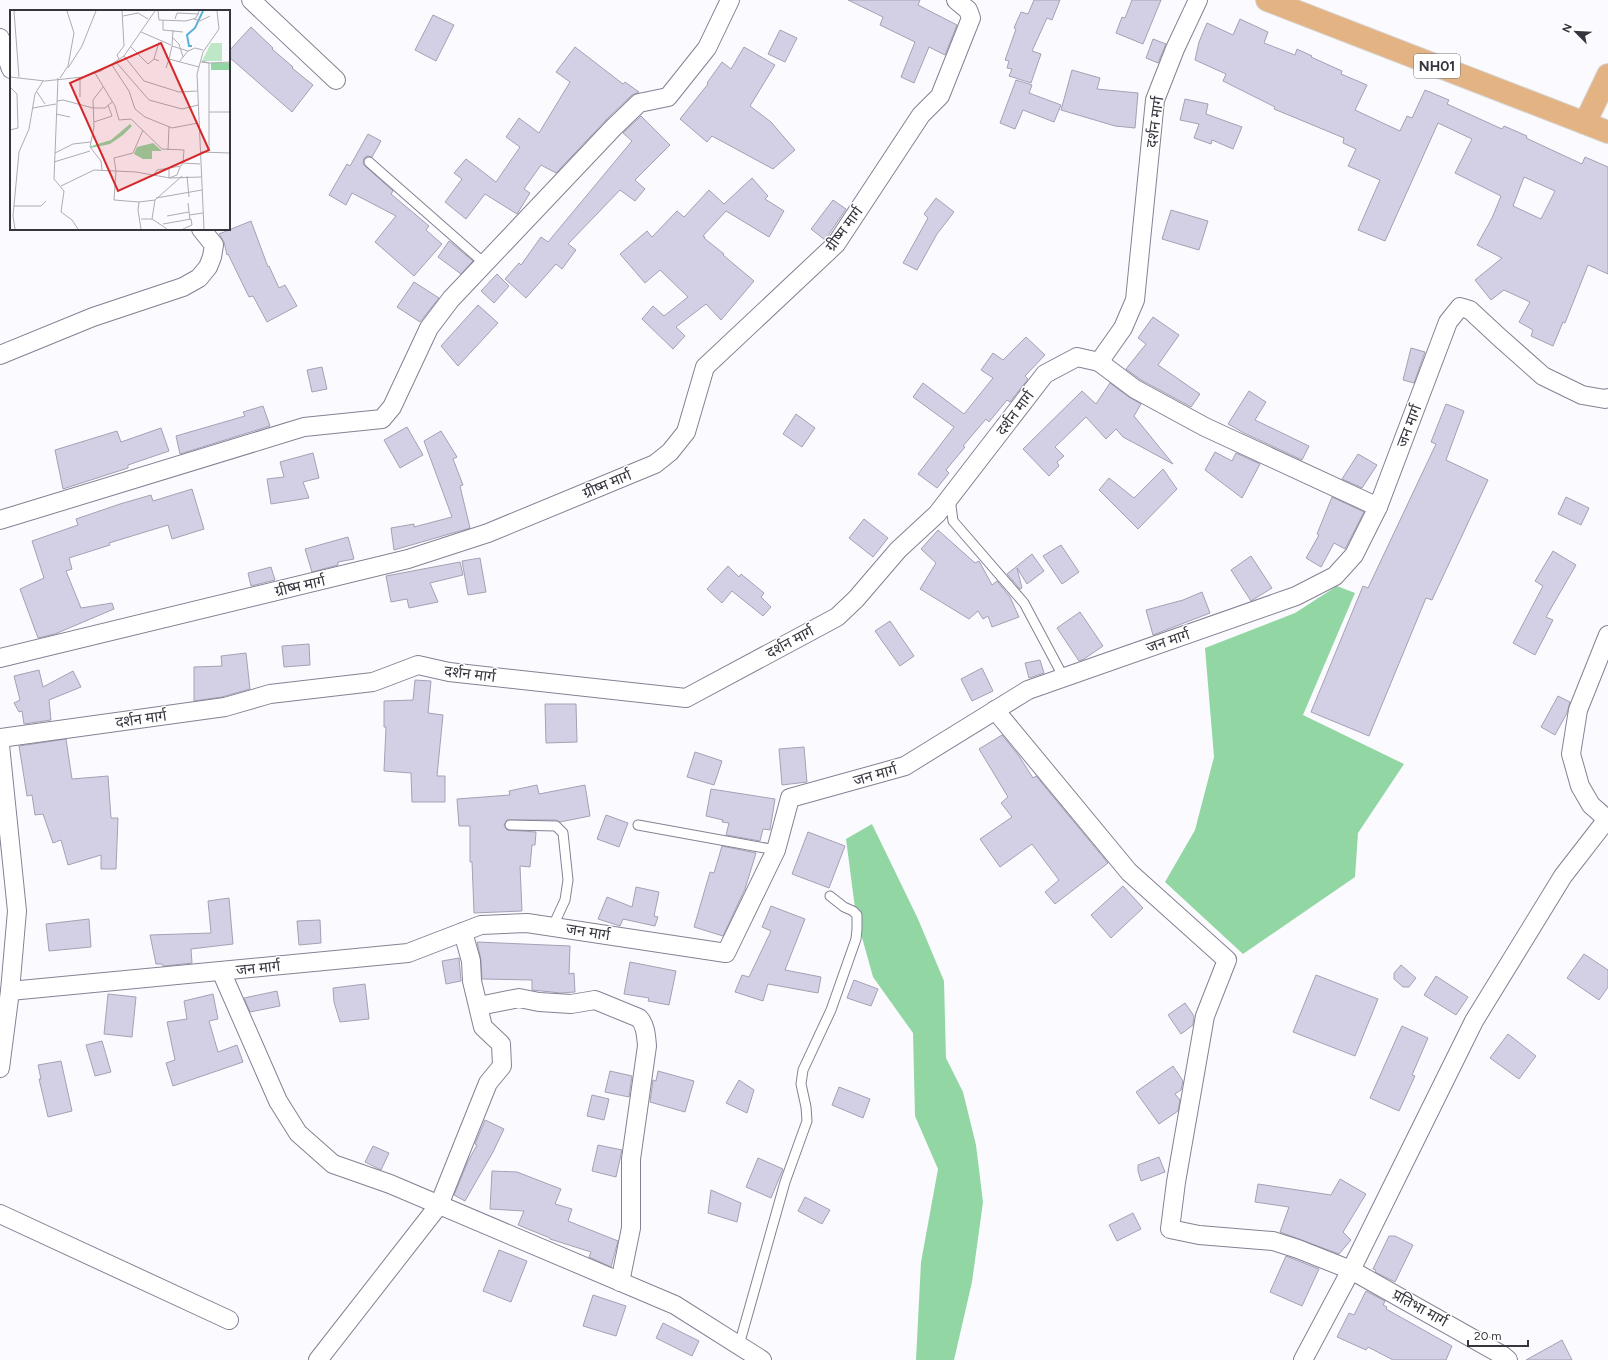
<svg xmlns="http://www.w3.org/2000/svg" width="1608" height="1360" font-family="Figtree,'Noto Sans Devanagari',sans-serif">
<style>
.forest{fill:#92d7a3}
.building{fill:#d3cfe4;stroke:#a5a1b5;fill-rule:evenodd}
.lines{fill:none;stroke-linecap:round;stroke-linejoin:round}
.service-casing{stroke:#858194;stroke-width:11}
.minor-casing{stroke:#858194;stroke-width:20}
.trunk-casing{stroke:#d7d7d8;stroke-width:24}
.service{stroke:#fff;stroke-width:9}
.minor{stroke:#fff;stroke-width:18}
.trunk{stroke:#e4b384;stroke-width:22}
.labels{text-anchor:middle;stroke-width:3;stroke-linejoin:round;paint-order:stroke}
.shield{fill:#fff;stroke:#737278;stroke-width:1}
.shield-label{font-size:14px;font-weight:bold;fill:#37353e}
.street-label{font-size:15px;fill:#37353e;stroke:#fff}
.inset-river{fill:none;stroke:#5ab1d7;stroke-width:2}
.inset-road{fill:none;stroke:#adacb2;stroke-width:1}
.view{fill:#d62828;fill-opacity:0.15;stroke:#d62828;stroke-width:2}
.inset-edge{fill:none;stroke:#37353e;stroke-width:2}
</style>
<rect width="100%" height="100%" fill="#fbfbff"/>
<!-- forest -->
<g class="forest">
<path d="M1337,586l18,7 -52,122 101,49 -46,69 -3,44 -112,77 -78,-72 30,-52 19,-73 -9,-109 90,-35z"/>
<path d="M872,824l46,95 26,62 2,77 17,34 13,53 7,57 -11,80 -18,78h-38l5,-98 17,-93 -23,-53 -2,-83 -40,-56 -17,-61 -10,-77z"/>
</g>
<!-- building -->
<g class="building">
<path d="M848,0h72l-2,5 39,20 -12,30 -16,-8 -15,36 -13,-6 14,-35 -35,-17 3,-8z"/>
<path d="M1034,0h26l-8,20 -5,-2 -15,33 9,3 -10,29 -22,-7 3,-7 -5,-1 2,-7 -4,-1 11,-31 -2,-1 7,-16 7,2z"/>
<path d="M1132,0h29l-18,44 -27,-11 6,-16 3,1z"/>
<path d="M433,15l21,10 -18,36 -21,-11z"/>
<path d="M1240,19l28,13 -4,11 31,12 2,-6 15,7 -1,1 31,14 -1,3 26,11 -12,25 45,21 7,-15 5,2 13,-28 24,10 -2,4 55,25 2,-3 23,10 -1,2 56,26 3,-7 23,10v107l-20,-9 -23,58 -2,-1 -10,24 -22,-10 2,-6 -14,-8 11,-20 -26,-12 -13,10 -16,-20 27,-22 -25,-13 15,-27 9,-22 -46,-23 17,-34 -34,-16 -53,118 -27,-11 22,-50 -32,-14 8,-17 -13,-6 1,-5 -70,-29 1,-2 -52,-26 3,-7 -31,-14 4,-18 8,-19 26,12zM1524,177l31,14 -14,28 -28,-13z"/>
<path d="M251,27l22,21 -1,1 21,18 -1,1 21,17 -21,27 -63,-55v-6z"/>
<path d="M780,30l17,8 -12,24 -17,-8z"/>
<path d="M1153,39l13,5 -8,19 -12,-5z"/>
<path d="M575,47l48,37 2,-2 14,10 -7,3 -25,24 -51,54 -15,-8 -17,24 6,4 -13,21 -32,-20 -19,25 -21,-17 17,-23 -8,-6 12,-14 30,23 24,-35 -14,-10 13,-19 20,15 31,-51 -14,-10z"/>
<path d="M744,47l31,18 -25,41 21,16 24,28 -22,19 -61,-33 -5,6 -27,-23 28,-35 -1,-1 15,-21 9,7z"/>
<path d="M1072,70l28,8 -3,11 41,4 -3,35 -20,-2 -54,-16z"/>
<path d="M1016,80l16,5 -3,8 32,12 -7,17 -31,-12 -8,19 -15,-6z"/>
<path d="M1185,99l23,5 -2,10 36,13 -9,22 -21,-9 -1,4 -17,-6 5,-14 -19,-4z"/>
<path d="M641,116l29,29 -35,35 10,9 -10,12 -15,-11 -52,54 8,6 -14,19 -6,-5 -30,34 -21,-19 14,-16 2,2 20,-28 7,5 84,-101 -9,-8z"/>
<path d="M368,134l13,7 -9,16 -5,-1 -3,2 -1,6 2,2 28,25 -2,3 38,32 -3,4 16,14 -28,32 -39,-34 21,-26 -44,-23 -6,12 -17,-10 18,-31 3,2z"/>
<path d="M752,178l16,18 -3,3 19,12 -15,26 -43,-26 -23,25 2,1 -1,1 20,16 -1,1 31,26 -33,39 -15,-16 -30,23 9,9 -12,13 -31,-30 11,-13 11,10 24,-19 -28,-27 -15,13 -25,-29 27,-23 5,6 25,-26 7,6 25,-27 15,14z"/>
<path d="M936,198l18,14 -17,22 -20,36 -14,-7 25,-45 -4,-4z"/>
<path d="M833,200l13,9 -21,31 -14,-11z"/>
<path d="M1171,210l37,11 -9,29 -37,-11z"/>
<path d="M251,221l17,46 1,-1 10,22 6,-3 12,21 -30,16 -14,-26 -4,1 -21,-43 -1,1 -3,-13 -5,-8z"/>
<path d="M449,241l24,20 -12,13 -23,-17z"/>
<path d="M497,274l12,12 -15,17 -13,-12z"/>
<path d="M414,282l25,16 -19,24 -23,-15z"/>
<path d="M478,305l20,18 -40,43 -17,-20z"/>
<path d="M1153,317l26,18 -21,30 42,29 -9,13 -50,-27 -15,-11 20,-25 -8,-6z"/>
<path d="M1026,337l19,18 -20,21 3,3 -18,23 -3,-2 -18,22 -3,-3 -23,27 2,1 -19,23 3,3 -12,15 -19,-14 36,-47 -41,-30 10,-14 41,31 29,-36 -12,-8 12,-17 10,7z"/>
<path d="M1411,348l14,4 -11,31 -11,-3z"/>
<path d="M322,367l5,22 -15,3 -5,-22z"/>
<path d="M1110,383l19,14 12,7 -7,12 39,48 -50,-27 -7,-8 -10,10 -20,-22 -31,30 9,9 -7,6 2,4 -10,10 -26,-27 59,-58 14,13z"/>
<path d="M1249,391l17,11 -11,18 54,26 -7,14 -58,-27 -16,-9z"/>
<path d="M1446,404l18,7 -18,49 42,20 -56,120 -6,-2 -57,138 -58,-24 52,-126 5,2 68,-144 -5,-2z"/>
<path d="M263,406l7,20 -90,28 -4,-18 69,-20 -2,-4z"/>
<path d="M796,414l19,14 -13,19 -19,-13z"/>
<path d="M407,427l16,28 -23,13 -16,-28z"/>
<path d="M161,428l8,23 -41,14v3l-65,21 -8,-39 62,-19 4,11z"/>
<path d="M441,431l16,26 -4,2 10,26 -3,1 10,42 -76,22 -3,-22 23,-4v3l38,-10 -28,-76z"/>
<path d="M1215,452l17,9 4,-8 24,11 -18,34 -37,-28z"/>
<path d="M313,453l6,25 -16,4 6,16 -38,6 -4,-25 17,-2 -4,-15z"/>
<path d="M1358,454l19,11 -15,23 -20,-9z"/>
<path d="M1163,469l14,20 -39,40 -39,-39 10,-12 25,20z"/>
<path d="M192,489l12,40 -32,10 -4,-14 -59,18 1,2 -41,13 3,11 -6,2 15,37 31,-5 2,6 -59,25 -17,4 -18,-49 24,-11 -12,-37 46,-16 -2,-6 44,-15 31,-9 2,6z"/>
<path d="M1332,497l32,15 -19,37 -11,-6 -13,24 -15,-9 13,-23 -2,-1z"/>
<path d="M1566,497l23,11 -8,17 -23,-11z"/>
<path d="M864,519l24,19 -15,19 -24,-19z"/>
<path d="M938,530l37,33 4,-2 13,24 5,-4 13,16 9,20 -27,10 -4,-11 -5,3 -5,-8 -9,8 -49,-30 16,-26 -15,-14z"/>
<path d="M348,537l6,22 -16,3v3l-26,7 -7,-23z"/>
<path d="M1061,545l18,27 -17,12 -19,-28z"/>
<path d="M1553,551l23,14 -30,52 7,3 -18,35 -22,-12 30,-57 -8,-5z"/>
<path d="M1032,554l12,17 -17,13 -10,-16 5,20 -2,1 -13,-15z"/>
<path d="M1251,556l21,32 -21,13 -20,-31z"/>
<path d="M480,558l6,34 -18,3 -6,-34z"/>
<path d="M460,562l3,13 -33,8 8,19 -29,6 -2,-9 -16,3 -5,-26z"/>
<path d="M728,566l11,11 2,-3 23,19 -3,4 10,10 -8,9 -31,-25 -10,12 -15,-14z"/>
<path d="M271,567l4,13 -24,6 -3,-13z"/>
<path d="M1202,592l8,21 -57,22 -7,-25 37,-10z"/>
<path d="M1080,612l23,34 -19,13 -5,2 -22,-33z"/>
<path d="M890,621l24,35 -14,10 -25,-35z"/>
<path d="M309,644l1,21 -26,2 -2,-21z"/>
<path d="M246,653l4,36 -28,8 -28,4v-34l28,-1 -1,-10z"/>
<path d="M1040,660l4,13 -15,5 -4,-15z"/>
<path d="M982,668l11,23 -21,10 -11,-22z"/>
<path d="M39,670l4,17 30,-16 8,16 -32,13 2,20 -27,4 -2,-13 -3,1 -5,-9 6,-3 -6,-24z"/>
<path d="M415,680l16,1 -3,32 15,2 -6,61h8v26h-33l-1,-29 -27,-2 2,-44h-2v-26l29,-1z"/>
<path d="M1558,696l12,6 -3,11 -12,22 -14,-8z"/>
<path d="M545,704h31l1,38 -31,1z"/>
<path d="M1002,735l17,21 14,22 3,-2 72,87 -53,41 -10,-12 14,-12 -27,-36 -32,23 -20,-28 32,-22 -11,-14 7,-6 -29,-48z"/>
<path d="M66,739l6,40 36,-3 3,42h7l-2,51h-15v-14l-33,10 -7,-25 -8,3 -10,-29 -8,1 -3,-20 -5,1 -8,-50z"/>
<path d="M804,747l3,35 -25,3 -3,-36z"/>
<path d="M695,752l27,9 -8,24 -27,-8z"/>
<path d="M537,785l2,9 46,-9 5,31 -30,6 -4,-2h-49l-3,5 3,5 29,2 -1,13h-3l-2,22 -10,-1 2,45 -48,2 -2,-51h-2v-36h-11l-2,-27 53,-4 -1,-4z"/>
<path d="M711,789l64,10 -5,31 -7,-1 -3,12 -34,-6 3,-12 -7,-1 1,-2 -17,-4z"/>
<path d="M606,815l22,8 -9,24 -22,-8z"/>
<path d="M808,832l37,14 -16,42 -37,-14z"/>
<path d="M722,846l34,7 -11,36 -22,47 -29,-9 16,-55 4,1z"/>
<path d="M1123,886l20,22 -32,30 -20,-23z"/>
<path d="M636,887l23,5 -5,24 4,1 -3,9 -32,-7 -3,7 -22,-7 9,-22 25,10z"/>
<path d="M229,898l4,46 -42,5 1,14 -27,3h-2l-1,-2h-6l-6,-29 61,-2 -3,-32z"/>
<path d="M771,906l34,13 -20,51 36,7 -3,16 -50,-9 -5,17 -28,-9 7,-17 7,2 22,-46 -9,-4z"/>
<path d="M89,919l2,28 -42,4 -3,-27z"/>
<path d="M320,920l1,23 -22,2 -2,-24z"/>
<path d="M477,942l93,4 -1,28 5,-1 1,19 -14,1 -29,-3v-10l-50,-1 -1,-19z"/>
<path d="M1584,954l24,16v17l-9,13 -32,-22z"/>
<path d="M459,958l2,23 -15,3 -4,-23z"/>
<path d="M630,962l46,9 -7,34 -21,-4 1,-3 -25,-4z"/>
<path d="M1401,965l15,13 -7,9h-6l-9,-8v-6z"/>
<path d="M1316,975l62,24 -23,57 -62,-24z"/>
<path d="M1436,976l32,21 -12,18 -32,-20z"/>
<path d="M854,980l24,9 -7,17 -24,-8z"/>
<path d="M365,984l4,35 -29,3 -6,-20 -1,-14z"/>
<path d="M277,991l3,15 -30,6 -6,-14z"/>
<path d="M108,994l28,3 -4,40 -28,-3z"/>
<path d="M213,994l5,25 -9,2 9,31 19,-7 6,17 -70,24 -7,-23 9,-3 -8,-38 20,-3 -3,-18z"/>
<path d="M1185,1003l9,13 -1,9 -12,9 -13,-19z"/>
<path d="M1402,1026l26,12 -16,37 3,1 -16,35 -29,-13z"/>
<path d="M1508,1034l28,22 -17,23 -29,-21z"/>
<path d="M102,1041l9,31 -16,4 -9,-31z"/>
<path d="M61,1061l11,50 -24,6 -9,-38h2l-3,-14z"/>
<path d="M1173,1066l10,15 -2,9 -6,4 5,6 -2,11 -19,13 -23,-32z"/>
<path d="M610,1071l22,5 -3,21 -24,-5z"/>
<path d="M658,1071l36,10 -9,31 -35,-10 3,-22 3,1z"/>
<path d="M739,1080l15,10 -7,23 -21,-10z"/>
<path d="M839,1087l31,12 -7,19 -31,-13z"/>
<path d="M592,1095l17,4 -5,21 -17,-4z"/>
<path d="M485,1120l19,9 -11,23 -28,49 -11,-6 14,-34 9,-16 -2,-1z"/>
<path d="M598,1145l24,5 -6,27 -24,-6z"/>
<path d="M373,1146l16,7 -8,17 -16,-8z"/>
<path d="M1159,1157l6,15 -24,9 -3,-10v-6z"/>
<path d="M758,1158l25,11 -12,29 -25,-11z"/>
<path d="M492,1171l25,1 44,17 -6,15 17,5 -4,12 50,20 -7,26 -22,-10 2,-5 -41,-13v-1l-32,-13 6,-14 -34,-2z"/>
<path d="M1340,1179l26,15 -23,38 8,8 -12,14 -59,-22 9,-25 -34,-5 3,-18 73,11z"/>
<path d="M711,1190l30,13 -4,19 -29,-9z"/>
<path d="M805,1197l25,13 -8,14 -24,-13z"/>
<path d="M1133,1213l8,16 -24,12 -8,-16z"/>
<path d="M1389,1236h6l18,9 -18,37 -20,-10 1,-2 -3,-1z"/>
<path d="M499,1250l28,11 -16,41 -28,-11z"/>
<path d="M1286,1256l33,13 -17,37 -32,-14z"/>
<path d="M1366,1291l19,10 -2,4 4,2 -1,2 66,37 -6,14h-53l-25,-13 -2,3 -29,-13 12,-24 5,2z"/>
<path d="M593,1295l33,11 -10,30 -33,-10z"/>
<path d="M663,1323l36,18 -7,15 -36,-18z"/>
<path d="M1562,1340l10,20h-46z"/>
</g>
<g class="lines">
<!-- service casing -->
<g class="service-casing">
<g id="service">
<path d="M369,162l115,101"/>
<path d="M950,498l3,23 71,82 40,75"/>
<path d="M510,825l46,1 7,7 5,47 -3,20 -12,26"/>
<path d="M638,825l138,25"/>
<path d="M739,1345l46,-163 22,-61 -1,-14 -5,-23 2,-14 28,-60 25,-71 1,-10v-14l-4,-4 -9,-4 -14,-11"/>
</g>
</g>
<!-- minor casing -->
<g class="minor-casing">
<g id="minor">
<path d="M251,0l85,80"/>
<path d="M0,38l11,31"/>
<path d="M0,355l93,-38 90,-30 16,-9 9,-11 4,-10 2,-12 -13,-16"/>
<path d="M1099,362l36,27 70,38 173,80"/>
<path d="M0,520l304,-93 78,-8 10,-12 37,-79 22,-29 163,-172 25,-24 29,-6 39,-49 23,-48"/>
<path d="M0,658l408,-99 80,-26 167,-69 15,-12 16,-20 19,-65 131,-123 85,-129 19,-19 31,-78 -3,-8 -12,-10"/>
<path d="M995,710l134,162 98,88 -22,56 -29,166 -6,47 29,6 74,6 25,8 53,21 151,85 6,5"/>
<path d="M0,738l225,-31 45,-13 103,-12 45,-17 31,7 237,26 151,-81 19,-18 42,-49 39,-36 108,-140 32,-17 22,5 24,-34 12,-28 20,-200 20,-51 23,-49"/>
<path d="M0,745l17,166 -7,80 -10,77"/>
<path d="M1607,819l-16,-14 -11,-19 -9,-32 7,-44 30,-75"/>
<path d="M221,971l57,130 20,32 35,31 57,20 285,121 87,55"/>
<path d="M10,991l398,-38 73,-28 46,-2 199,30 50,-103 14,-52 115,-32 123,-76 268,-94 39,-20 19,-21 24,-48 70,-185 12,-15 10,3 29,27 44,39 39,19 23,4 3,-1"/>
<path d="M479,1006l40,-8 20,4 32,2 24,-4 44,18c7,8 7,18 8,28l-16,113v69l-11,54"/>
<path d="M0,1214l229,106"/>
<path d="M318,1360l121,-155 49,-122 14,-17 -1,-22 -18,-17 -11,-46 -1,-20 -8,-29"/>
<path d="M1303,1360l48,-90 123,-249 89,-145 45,-58"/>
</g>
</g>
<!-- trunk casing -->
<g class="trunk-casing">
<g id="trunk">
<path d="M1267,0l341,132"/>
<path d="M1585,123l23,-48"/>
</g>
</g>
<!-- service -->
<use href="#service" class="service"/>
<!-- minor -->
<use href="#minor" class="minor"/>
<!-- trunk -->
<use href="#trunk" class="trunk"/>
</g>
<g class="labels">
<!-- shield labels -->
<rect class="shield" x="1414" y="54" width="46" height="24" rx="3"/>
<g class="shield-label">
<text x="1437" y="71">NH01</text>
</g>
<!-- street labels -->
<g class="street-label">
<text transform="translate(1155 122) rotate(-82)" y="5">दर्शन मार्ग</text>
<text transform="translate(844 229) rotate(-53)" y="5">ग्रीष्म मार्ग</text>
<text transform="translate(1015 413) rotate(-53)" y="5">दर्शन मार्ग</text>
<text transform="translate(1409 426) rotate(-69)" y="5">जन मार्ग</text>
<text transform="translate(607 484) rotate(-23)" y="5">ग्रीष्म मार्ग</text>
<text transform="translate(300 586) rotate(-13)" y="5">ग्रीष्म मार्ग</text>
<text transform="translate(1168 641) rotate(-19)" y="5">जन मार्ग</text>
<text transform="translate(790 642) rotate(-28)" y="5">दर्शन मार्ग</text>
<text transform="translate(470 674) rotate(7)" y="5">दर्शन मार्ग</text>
<text transform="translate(141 719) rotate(-8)" y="5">दर्शन मार्ग</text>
<text transform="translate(875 775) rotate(-16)" y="5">जन मार्ग</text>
<text transform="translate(588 932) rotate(9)" y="5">जन मार्ग</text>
<text transform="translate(258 968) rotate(-6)" y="5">जन मार्ग</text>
<text transform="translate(1420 1308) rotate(29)" y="5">प्रतिभा मार्ग</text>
</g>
</g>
<!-- overview -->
<g transform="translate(10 10)">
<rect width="220" height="220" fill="#fbfbff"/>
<path d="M201,33h11v18h-20z" fill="#bee7c7"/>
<path d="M201,53h19v25v-18h-19zM120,114l2,2 -9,9 -13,9 -19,4v-2l20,-6zM143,133l9,8h-10v8h-9l-9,-5 3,-7z" fill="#92d7a3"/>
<path class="inset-river" d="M182,36h-3l-2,-11 8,-7 8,-17"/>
<path class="inset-road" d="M4,1l5,66M148,1l1,9 27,1 10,-3 3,-7M113,6l15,-3 10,6M165,9l2,-6 22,1M184,9l6,2 10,-5M153,10v10l20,2M163,20l-1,16 16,5 7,-3 8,2M131,22l30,13M162,27l7,7 4,13M121,37l17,17 6,-5 5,2M114,46l20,25 35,11 18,-1M109,49l-2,-4 7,-9 -2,-35M144,49l5,-17M159,49l3,-13M106,52l33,38 33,9 16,-4M169,52l9,-11M191,52l8,1 -7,-2M102,55l17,26 6,18 10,8 27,11 26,-5M58,58l14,-22 14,-35M156,58l3,-9 30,8M85,63l20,33 4,14 12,-1 31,30 22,1 -1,13 17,1M0,67l35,4 38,-4 18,-6 23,-15 31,-45M48,68l-4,101 10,12 -3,21 11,8 6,9M50,68l8,-12 6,-33 -7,-22M0,77l7,7 1,34 -8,2M27,82l8,12M70,87v-20M47,91l6,-1 30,8h12l7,-6M23,98l23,-4M199,102h21M46,104l14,3M84,112l18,-6 -4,-11M158,140l1,-23M199,141v-88l21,-1M190,142l30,1M45,143l18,-9 18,-2M44,152l36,-11M159,159v9l8,-3 3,-8M92,160l-1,-9 -11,-14 4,-20 -1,-27 10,-13M144,165l3,-5 24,-4 2,-3M177,166l2,21M51,176l33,-16 42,2 34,6 31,-1M146,188l46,-8M129,192l16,-2 27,-24M178,193l2,17M4,196h27l5,-5M179,205l14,-2M157,206l22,-4M131,209h11l15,10M142,209l3,-19M153,214l28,-5 1,6 -9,4M5,219l-2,-13 6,-64 10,-23 6,-35 8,-13M131,219l-3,-19 1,-8 -25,-2 2,-29 -2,-13 19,-5 10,-23M194,219l-7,-155 6,-22 16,-23 -2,-18"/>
<path class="view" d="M151,33l48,107 -91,41 -48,-108z"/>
<rect width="220" height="220" class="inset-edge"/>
</g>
<!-- north arrow -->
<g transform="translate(1576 32) rotate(294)" stroke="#ffffff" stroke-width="3" paint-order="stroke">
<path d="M0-3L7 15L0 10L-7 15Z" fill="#37353e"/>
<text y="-6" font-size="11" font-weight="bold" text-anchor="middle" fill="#37353e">N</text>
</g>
<!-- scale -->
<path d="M1468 1340v6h60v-6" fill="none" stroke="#37353e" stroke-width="2"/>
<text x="1474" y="1340" font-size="12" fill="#37353e" stroke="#ffffff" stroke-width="3" paint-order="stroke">20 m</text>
</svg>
